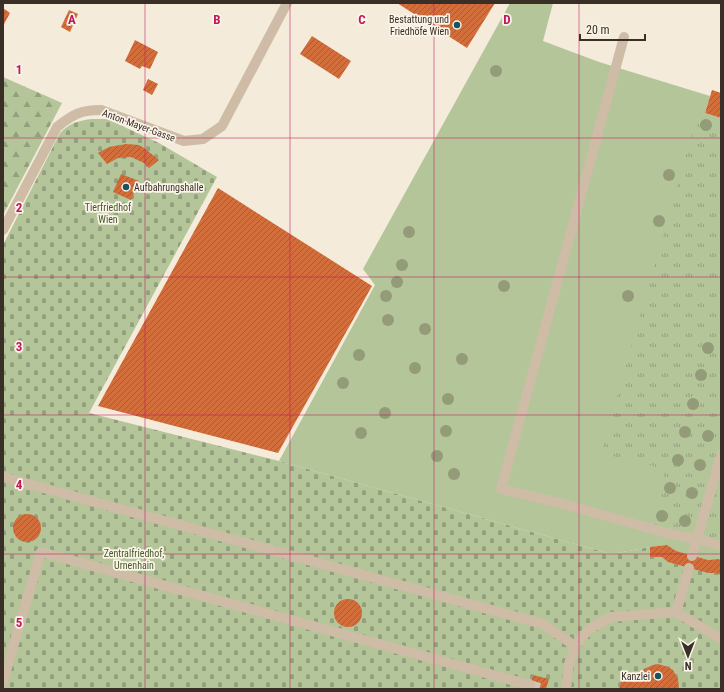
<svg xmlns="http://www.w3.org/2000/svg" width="724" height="692" font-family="'Roboto Condensed',sans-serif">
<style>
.grass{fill:#b3c599}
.forest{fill:url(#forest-firs)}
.cemetery{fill:url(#cemetery-stones)}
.park{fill:url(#park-tufts)}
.building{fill:url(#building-hatch)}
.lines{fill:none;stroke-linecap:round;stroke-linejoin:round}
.minor-tunnel{stroke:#cfc5b7;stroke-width:10;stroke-dasharray:10 5;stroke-linecap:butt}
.minor{stroke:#cebca6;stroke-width:10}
.tree{fill:#939b79}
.grid{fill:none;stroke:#c2185b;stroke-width:1;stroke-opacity:0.55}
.poi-dot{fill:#18545f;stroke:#fbf4e8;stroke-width:1.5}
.labels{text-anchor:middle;stroke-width:3.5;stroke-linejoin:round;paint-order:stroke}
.poi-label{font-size:10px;fill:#392f27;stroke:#fbf4e8;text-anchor:end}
.street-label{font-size:10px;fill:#392f27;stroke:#fbf4e8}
.park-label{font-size:10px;fill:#435a28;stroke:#fbf4e8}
.grid-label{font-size:13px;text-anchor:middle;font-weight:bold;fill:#c2185b;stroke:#fbf4e8;stroke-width:3.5;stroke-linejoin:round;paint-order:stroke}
</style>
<defs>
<pattern id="forest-firs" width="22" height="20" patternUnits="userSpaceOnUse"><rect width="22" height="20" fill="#b3c599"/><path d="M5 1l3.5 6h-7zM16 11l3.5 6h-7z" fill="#93a07d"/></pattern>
<pattern id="cemetery-stones" width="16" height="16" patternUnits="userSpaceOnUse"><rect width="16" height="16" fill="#b3c599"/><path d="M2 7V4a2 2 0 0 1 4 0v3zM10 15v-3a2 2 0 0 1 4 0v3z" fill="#93a07d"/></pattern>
<pattern id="park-tufts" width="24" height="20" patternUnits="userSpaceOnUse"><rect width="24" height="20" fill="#b3c599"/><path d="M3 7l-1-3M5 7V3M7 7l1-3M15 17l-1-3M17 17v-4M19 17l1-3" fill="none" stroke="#93a07d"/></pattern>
<pattern id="building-hatch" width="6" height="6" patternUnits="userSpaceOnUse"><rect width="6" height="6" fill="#d26d3c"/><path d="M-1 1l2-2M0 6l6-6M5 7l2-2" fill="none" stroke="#ab5a32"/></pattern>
</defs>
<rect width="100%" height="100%" fill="#f4ebdb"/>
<!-- grass -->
<path class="grass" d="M510,3h43l-10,38 56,21 111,34 -5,17 16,5v442l-3,-1 -10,1 -16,-4 -16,-5 -9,-6 -17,2 -39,7 -332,-93 96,-176 -12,-16z"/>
<!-- forest -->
<path class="forest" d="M3,77l59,26 -59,112z"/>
<!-- cemetery -->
<path class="cemetery" d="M91,119h16l52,24 58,34 -128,236 190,48 332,93 39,-7 17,-2 9,6 16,5 16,4 10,-1 3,1v129h-718v-444l57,-112c10,-10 17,-12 31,-14z"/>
<!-- park -->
<path class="park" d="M697,116l24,7v426l-67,-23 11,-57 -64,-16z"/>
<!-- building -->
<g class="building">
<path d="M397,3h98l-28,45z"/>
<path d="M3,8l7,5 -7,13z"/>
<path d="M69,10l9,4 -8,18 -9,-5z"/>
<path d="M312,36l39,25 -12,18 -39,-25z"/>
<path d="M135,40l23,12 -8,17 -8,-3 -2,3 -15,-8z"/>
<path d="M148,79l10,5 -6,11 -9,-5z"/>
<path d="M712,90l9,3v25l-16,-5z"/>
<path d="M126,144l13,1 5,3 15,12 -10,8 -5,-5 -13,-6 -13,1 -11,6 -9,-11 11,-6z"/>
<path d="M121,174l18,7 -8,19 -18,-8z"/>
<path d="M218,188l154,98 -94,167 -180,-47z"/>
<circle cx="27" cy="528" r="14"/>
<path d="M667,545l9,6 32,9 10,-1 3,1v15l-5,-2h-8l-40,-11 -6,-5h-12v-10z"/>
<circle cx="348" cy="613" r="14"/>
<path d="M658,664l10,3 5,3 5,9 1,10h-60l4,-15 15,4 6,-9 9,-4z"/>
<path d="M533,675l16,4 -3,10h-16z"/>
</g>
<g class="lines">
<!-- minor-tunnel -->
<path class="minor-tunnel" d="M530,685l13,4"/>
<!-- minor -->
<g class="minor">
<path d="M624,37l-123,452 59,14 110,31 28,5 23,7"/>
<path d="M3,230l54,-103c16,-13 24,-17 44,-17l83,31 19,-2 19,-13 65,-123"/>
<path d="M3,477l540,147 32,22"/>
<path d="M692,556l29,-101"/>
<path d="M676,612l13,-44"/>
<path d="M3,681l38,-129 489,133"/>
<path d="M566,689l3,-25 6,-18 14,-17 22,-12 65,-5 45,27"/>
</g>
</g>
<!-- trees -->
<g class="tree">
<circle cx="496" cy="71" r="6"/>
<circle cx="706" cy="125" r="6"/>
<circle cx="669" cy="175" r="6"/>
<circle cx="659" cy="221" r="6"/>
<circle cx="409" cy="232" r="6"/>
<circle cx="402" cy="265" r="6"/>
<circle cx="397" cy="282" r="6"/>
<circle cx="504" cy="286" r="6"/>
<circle cx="386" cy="296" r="6"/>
<circle cx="628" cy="296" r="6"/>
<circle cx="388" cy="320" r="6"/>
<circle cx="425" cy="329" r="6"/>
<circle cx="708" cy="348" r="6"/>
<circle cx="359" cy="355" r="6"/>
<circle cx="462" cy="359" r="6"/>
<circle cx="415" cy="368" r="6"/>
<circle cx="701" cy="375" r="6"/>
<circle cx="343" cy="383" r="6"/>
<circle cx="448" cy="399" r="6"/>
<circle cx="693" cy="404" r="6"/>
<circle cx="385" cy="413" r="6"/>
<circle cx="446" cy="431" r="6"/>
<circle cx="685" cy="432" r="6"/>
<circle cx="361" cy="433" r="6"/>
<circle cx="708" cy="436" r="6"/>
<circle cx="437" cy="456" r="6"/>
<circle cx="678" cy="460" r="6"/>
<circle cx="700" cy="465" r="6"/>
<circle cx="454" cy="474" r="6"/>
<circle cx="670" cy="488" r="6"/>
<circle cx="692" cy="493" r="6"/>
<circle cx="662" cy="516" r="6"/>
<circle cx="685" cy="521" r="6"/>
</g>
<!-- grid -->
<path class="grid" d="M145,3v686M290,3v686M434,3v686M579,3v686M3,138h718M3,277h718M3,415h718M3,554h718"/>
<!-- markers -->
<g class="poi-dot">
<circle cx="457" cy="25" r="4"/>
<circle cx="126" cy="187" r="4"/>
<circle cx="658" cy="676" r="4"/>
</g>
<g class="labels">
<!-- poi labels -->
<g class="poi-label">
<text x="449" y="23">Bestattung und<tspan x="449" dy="12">Friedhöfe Wien</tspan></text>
<text x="134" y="191" text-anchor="start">Aufbahrungshalle</text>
<text x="650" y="680">Kanzlei</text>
</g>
<!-- street labels -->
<g class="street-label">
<text transform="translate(139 125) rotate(20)" y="4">Anton-Mayer-Gasse</text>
</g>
<!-- park labels -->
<g class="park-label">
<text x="108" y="211">Tierfriedhof<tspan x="108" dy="12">Wien</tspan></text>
<text x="134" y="557">Zentralfriedhof,<tspan x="134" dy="12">Urnenhain</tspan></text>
</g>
</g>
<g class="grid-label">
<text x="72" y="24">A</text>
<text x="217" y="24">B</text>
<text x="362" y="24">C</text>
<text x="507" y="24">D</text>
<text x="19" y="74">1</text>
<text x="19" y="212">2</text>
<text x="19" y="351">3</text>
<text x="19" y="489">4</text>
<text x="19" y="627">5</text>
</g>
<!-- border -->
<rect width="724" height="692" fill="none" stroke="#392f27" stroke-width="8"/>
<!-- north arrow -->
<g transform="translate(688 656) rotate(180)" stroke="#fbf4e8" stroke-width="3" paint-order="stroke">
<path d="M0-3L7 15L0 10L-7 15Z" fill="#392f27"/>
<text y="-6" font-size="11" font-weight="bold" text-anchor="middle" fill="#392f27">N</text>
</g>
<!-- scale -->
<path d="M580 34v6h65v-6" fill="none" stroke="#392f27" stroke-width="2"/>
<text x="586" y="34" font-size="12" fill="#392f27" stroke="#fbf4e8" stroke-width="3" paint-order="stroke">20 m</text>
</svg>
